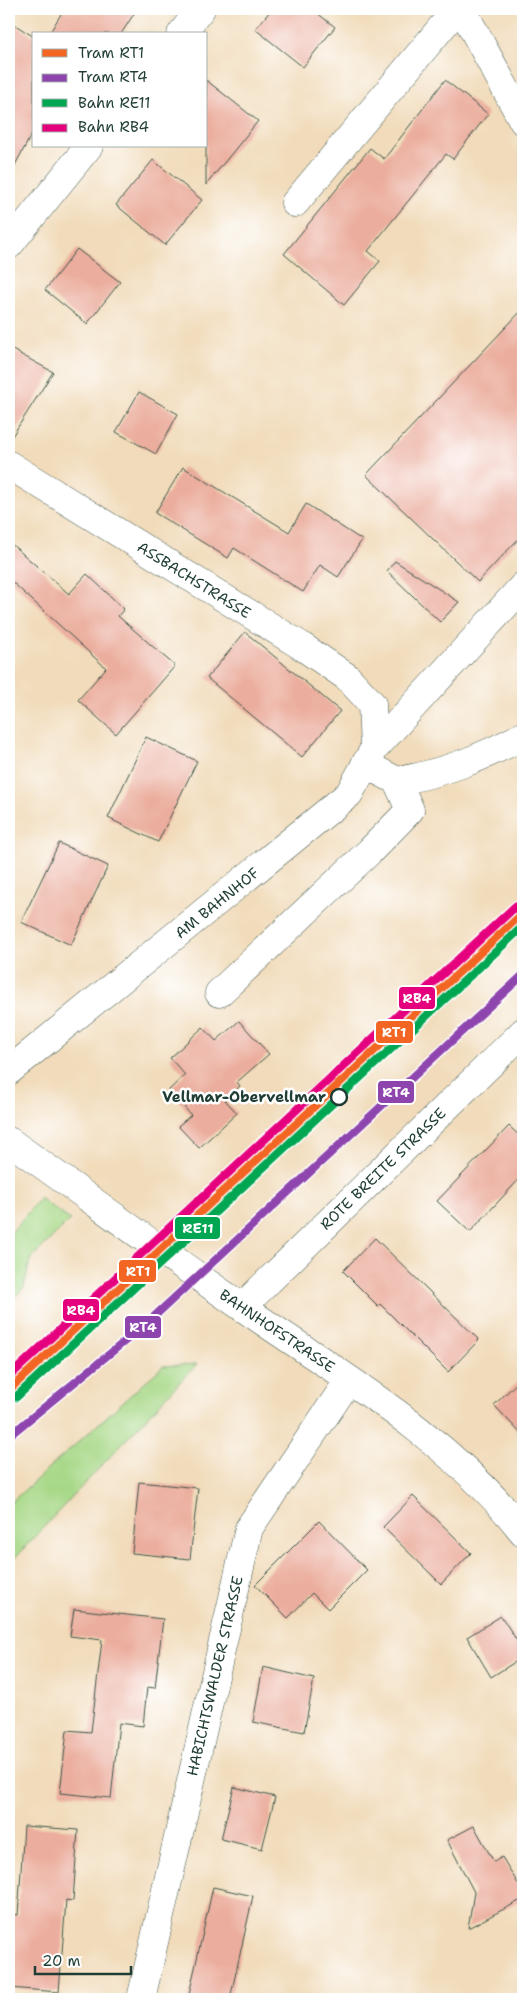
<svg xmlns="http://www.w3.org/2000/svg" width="532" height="2008" font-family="'Shantell Sans',sans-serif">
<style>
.green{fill:#a7d887;stroke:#638a5e}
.building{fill:#ebad9d}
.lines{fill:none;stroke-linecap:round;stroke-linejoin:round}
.minor-casing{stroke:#3e5548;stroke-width:29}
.major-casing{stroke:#3e5548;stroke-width:29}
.minor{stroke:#fff;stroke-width:28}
.major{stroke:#fff;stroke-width:28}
.rail-1-casing{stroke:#fff;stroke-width:12}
.rail-2-casing{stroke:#fff;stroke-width:12}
.rail-1{stroke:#00a651;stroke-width:9}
.rail-2{stroke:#e5007d;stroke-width:9}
.tram-1-casing{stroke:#fff;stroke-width:11}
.tram-2-casing{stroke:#fff;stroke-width:11}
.tram-1{stroke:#f26522;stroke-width:8}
.tram-2{stroke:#8e44ad;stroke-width:8}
.stop-dot{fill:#fff;stroke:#1f3d34;stroke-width:2.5}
.labels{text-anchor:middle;stroke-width:5;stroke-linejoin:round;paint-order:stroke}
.street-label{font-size:15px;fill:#1f3d34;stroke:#fff}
.stop-label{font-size:15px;font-weight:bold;fill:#1f3d34;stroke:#fff;text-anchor:end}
.line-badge{stroke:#fff;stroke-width:2}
.badge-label{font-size:14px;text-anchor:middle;font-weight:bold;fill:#fff}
</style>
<rect width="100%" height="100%" fill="#fff"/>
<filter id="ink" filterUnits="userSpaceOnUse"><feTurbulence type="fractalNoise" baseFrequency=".02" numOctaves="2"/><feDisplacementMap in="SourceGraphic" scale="10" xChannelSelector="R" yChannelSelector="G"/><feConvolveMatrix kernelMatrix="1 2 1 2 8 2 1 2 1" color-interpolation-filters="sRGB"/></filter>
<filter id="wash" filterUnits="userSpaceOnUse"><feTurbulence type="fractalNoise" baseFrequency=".0096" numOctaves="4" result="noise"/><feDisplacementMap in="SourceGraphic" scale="20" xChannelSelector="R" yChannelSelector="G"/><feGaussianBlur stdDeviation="1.12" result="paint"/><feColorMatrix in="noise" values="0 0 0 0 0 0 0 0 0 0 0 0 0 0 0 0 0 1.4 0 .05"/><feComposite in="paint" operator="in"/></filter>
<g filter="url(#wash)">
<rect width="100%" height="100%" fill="#f1dbba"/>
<!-- green -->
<g class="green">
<path d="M40,1198l30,22 -40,40 -6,28 -15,14v-67z"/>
<path d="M197,1364l-188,200v-60l154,-138z"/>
</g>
<g id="blocks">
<!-- building -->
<g class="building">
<path d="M64,9h73l-16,25h-72z"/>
<path d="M272,9h40l23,18 -32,40 -48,-38z"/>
<path d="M9,21l25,16v93l-25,46z"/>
<path d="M206,80l52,41 -52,64z"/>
<path d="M445,80l43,34 -35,45 -7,-5 -78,97 12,10 -36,44 -60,-51 86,-106 14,11z"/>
<path d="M153,160l49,40 -37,45 -49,-40z"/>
<path d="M77,249l43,33 -33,42 -42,-34z"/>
<path d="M523,309v225l-45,48 -112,-107z"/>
<path d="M9,348l44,24 -44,69z"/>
<path d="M139,392l39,22 -22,40 -40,-22z"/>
<path d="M183,467l106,65 17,-28 56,36 -24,37 -18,-12 -17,27 -69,-44 -6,10 -73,-45z"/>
<path d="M9,542l60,52 18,-20 37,35 -6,7 57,50 -59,68 -38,-34 28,-32 -97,-89z"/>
<path d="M395,561l64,41 -19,20 -53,-51z"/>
<path d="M245,632l95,79 -38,46 -95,-79z"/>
<path d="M146,737l51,24 -39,81 -50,-24z"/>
<path d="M59,843l49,23 -37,79 -50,-23z"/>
<path d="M239,1021l30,33 -32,28 3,4 -15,14 12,13 -38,35 -21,-22 13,-11 -22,-25 16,-15 -15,-17 33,-31 13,14z"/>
<path d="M509,1126l14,13v36l-53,57 -33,-31z"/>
<path d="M375,1238l104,102 -31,32 -68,-68 -2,2 -35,-35z"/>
<path d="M523,1377v59l-29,-31z"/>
<path d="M139,1482l59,6 -8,71 -58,-6z"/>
<path d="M413,1496l58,57 -30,31 -58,-57z"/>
<path d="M319,1521l48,49 -39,39 -16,-16 -24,25 -33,-33z"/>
<path d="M74,1609l89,10 -8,69 -8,-1 -4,39 -24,-3 -8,75 -51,-5 7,-63 24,2 11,-92 -32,-4z"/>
<path d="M501,1616l22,34v7l-32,20 -24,-40z"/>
<path d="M263,1667l51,12 -10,53 -51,-10z"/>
<path d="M234,1787l41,10 -13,52 -41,-10z"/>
<path d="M24,1826l54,4 -5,71 -7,-1 -7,92 -50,-4v-74l9,1z"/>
<path d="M474,1826l20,36 8,-5 21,35v7l-55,29 6,-36 -27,-52z"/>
<path d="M213,1887l40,9 -23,103h-42z"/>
</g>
</g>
</g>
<g filter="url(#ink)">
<use href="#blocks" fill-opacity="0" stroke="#3e5548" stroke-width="1"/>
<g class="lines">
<!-- minor casing -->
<g class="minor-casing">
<g id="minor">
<path d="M462,9l61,112"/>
<path d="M181,34l20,-25"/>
<path d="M295,203l162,-194"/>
<path d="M9,245l80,-99"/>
<path d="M9,465l291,180 47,32 25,27 2,45 -25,45 -340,277"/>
<path d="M374,749l149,-163"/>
<path d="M397,781c48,-8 84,-23 126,-45"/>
<path d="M219,993l151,-142 40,-41 -13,-29 -32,-17"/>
<path d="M242,1307l281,-275"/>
<path d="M141,1999l108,-471 100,-148"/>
</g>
</g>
<!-- major casing -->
<g class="major-casing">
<path id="major" d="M9,1141c78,55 154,112 233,166 98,68 207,130 281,225"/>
</g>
<!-- minor -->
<use href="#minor" class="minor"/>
<!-- major -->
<use href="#major" class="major"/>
<!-- rail-1 casing -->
<g class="rail-1-casing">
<path id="rail-1" d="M16,1397l507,-471"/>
</g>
<!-- rail-2 casing -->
<g class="rail-2-casing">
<path id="rail-2" d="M9,1377l507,-471"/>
</g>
<!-- rail-1 -->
<use href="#rail-1" class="rail-1"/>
<!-- rail-2 -->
<use href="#rail-2" class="rail-2"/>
<!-- tram-1 casing -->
<g class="tram-1-casing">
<path id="tram-1" d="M9,1390l514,-477"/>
</g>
<!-- tram-2 casing -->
<g class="tram-2-casing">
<path id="tram-2" d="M9,1436l137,-112 377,-349"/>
</g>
<!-- tram-1 -->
<use href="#tram-1" class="tram-1"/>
<!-- tram-2 -->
<use href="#tram-2" class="tram-2"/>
</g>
</g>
<!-- markers -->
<circle class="stop-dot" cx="339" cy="1097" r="8"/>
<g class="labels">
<!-- street labels -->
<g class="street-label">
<text transform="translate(194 580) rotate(32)" y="5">ASSBACHSTRASSE</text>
<text transform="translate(217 903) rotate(-39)" y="5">AM BAHNHOF</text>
<text transform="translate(383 1169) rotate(-44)" y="5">ROTE BREITE STRASSE</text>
<text transform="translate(277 1331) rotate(34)" y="5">BAHNHOFSTRASSE</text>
<text transform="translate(215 1676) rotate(-77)" y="5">HABICHTSWALDER STRASSE</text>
</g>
<!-- stop labels -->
<g class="stop-label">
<text x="326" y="1102">Vellmar-Obervellmar</text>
</g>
</g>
<g class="line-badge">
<rect x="398" y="986" width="38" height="24" rx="5" fill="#e5007d"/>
<rect x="375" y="1020" width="39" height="24" rx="5" fill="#f26522"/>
<rect x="377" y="1080" width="38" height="24" rx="5" fill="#8e44ad"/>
<rect x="174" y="1216" width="47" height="24" rx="5" fill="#00a651"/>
<rect x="118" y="1259" width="39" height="24" rx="5" fill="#f26522"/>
<rect x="62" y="1298" width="38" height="24" rx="5" fill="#e5007d"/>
<rect x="124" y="1315" width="38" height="24" rx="5" fill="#8e44ad"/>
</g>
<g class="badge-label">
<text x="417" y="1003">RB4</text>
<text x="394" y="1037">RT1</text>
<text x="396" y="1097">RT4</text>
<text x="198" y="1233">RE11</text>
<text x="138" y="1276">RT1</text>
<text x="81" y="1315">RB4</text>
<text x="143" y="1332">RT4</text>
</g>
<!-- margin -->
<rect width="532" height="2008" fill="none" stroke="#fff" stroke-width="30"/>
<!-- legend -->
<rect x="32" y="32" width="175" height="115" fill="#ffffff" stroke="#a5b1ae"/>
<rect x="42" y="49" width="25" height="8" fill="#f26522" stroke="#a5b1ae"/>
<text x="78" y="58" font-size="15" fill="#1f3d34">Tram RT1</text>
<rect x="42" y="74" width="25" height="8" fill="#8e44ad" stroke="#a5b1ae"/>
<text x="78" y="82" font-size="15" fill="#1f3d34">Tram RT4</text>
<rect x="42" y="99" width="25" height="8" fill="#00a651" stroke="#a5b1ae"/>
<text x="78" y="108" font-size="15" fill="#1f3d34">Bahn RE11</text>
<rect x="42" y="124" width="25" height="8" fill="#e5007d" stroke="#a5b1ae"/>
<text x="78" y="132" font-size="15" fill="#1f3d34">Bahn RB4</text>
<!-- scale -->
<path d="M35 1966v8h96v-8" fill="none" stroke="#1f3d34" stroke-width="2.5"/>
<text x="42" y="1966" font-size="15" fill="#1f3d34" stroke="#ffffff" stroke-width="4" paint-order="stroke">20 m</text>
</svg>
